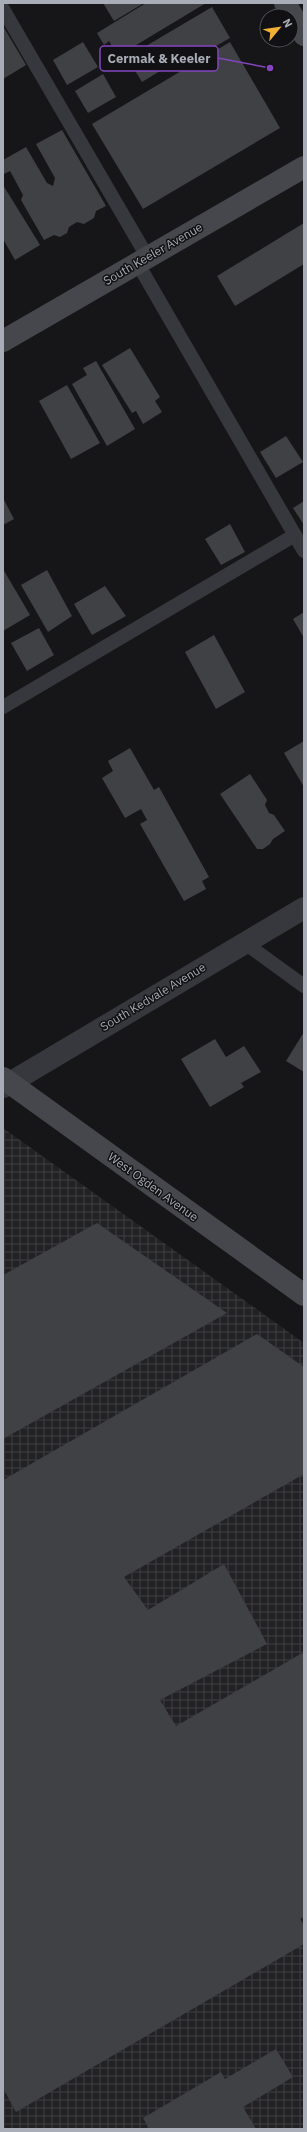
<svg xmlns="http://www.w3.org/2000/svg" width="307" height="2132" font-family="'IBM Plex Sans',sans-serif">
<style>
.industrial{fill:url(#industrial-grid)}
.building{fill:#404145}
.lines{fill:none;stroke-linecap:round;stroke-linejoin:round}
.lane{stroke:#37383d;stroke-width:14}
.street{stroke:#37383d;stroke-width:22}
.secondary{stroke:#45474d;stroke-width:22}
.labels{text-anchor:middle;stroke-width:3;stroke-linejoin:round;paint-order:stroke}
.street-label{font-size:12px;fill:#a8adb8;stroke:#111113}
.leader{fill:none;stroke:#8446be;stroke-width:1.5}
.callout-dot{fill:#8446be;stroke:#111113;stroke-width:1.5}
.callout{fill:#111113;stroke:#8446be;stroke-width:1.5}
.callout-label{font-size:13px;text-anchor:middle;font-weight:bold;fill:#a8adb8}
</style>
<defs>
<pattern id="industrial-grid" width="8" height="8" patternUnits="userSpaceOnUse"><rect width="8" height="8" fill="#222225"/><path d="M0 4h8M4 0v8" fill="none" stroke="#3f3f43"/></pattern>
</defs>
<rect width="100%" height="100%" fill="#161618"/>
<!-- industrial -->
<path class="industrial" d="M3,1128l301,215v786h-301z"/>
<!-- building -->
<g class="building">
<path d="M103,3h41l-30,18z"/>
<path d="M146,3h60l-88,53 -9,-15 -5,4 -7,-12z"/>
<path d="M212,7l18,31 -35,20 -4,-6 -49,30 -11,-18 18,-12 -3,-6z"/>
<path d="M3,26l23,39 -23,14z"/>
<path d="M83,42l15,25 -31,18 -14,-25z"/>
<path d="M230,42l50,86 -137,81 -51,-85z"/>
<path d="M103,74l13,23 -28,16 -13,-22z"/>
<path d="M62,130l44,76 -10,5 -2,7 -10,6 -7,-2 -8,5 -2,6 -7,4 -6,-2 -10,5 -23,-40 2,-5 -13,-24 -6,3 -1,-1v-13l23,-13 21,36 6,3 2,-8 -19,-34z"/>
<path d="M3,185l37,60 -25,15 -12,-21z"/>
<path d="M304,223v41l-69,42 -18,-30z"/>
<path d="M130,348l30,49 -5,4 7,11 -19,12 -7,-13 -4,2 -30,-48z"/>
<path d="M96,361l39,68 -28,17 -35,-62 15,-9 -4,-7z"/>
<path d="M67,385l33,58 -29,16 -32,-58z"/>
<path d="M286,436l17,26 -27,16 -16,-26z"/>
<path d="M3,498l11,21 -11,6z"/>
<path d="M304,501v24l-11,-17z"/>
<path d="M230,524l15,28 -24,13 -16,-26z"/>
<path d="M3,569l27,46 -27,16z"/>
<path d="M47,570l25,46 -24,16 -27,-47z"/>
<path d="M105,586l21,30 -34,19 -18,-31z"/>
<path d="M304,612v26l-11,-19z"/>
<path d="M39,628l15,27 -27,16 -16,-28z"/>
<path d="M214,635l31,57 -29,17 -31,-57z"/>
<path d="M304,741v46l-20,-34z"/>
<path d="M130,748l24,42 5,-3 50,90 -7,4 4,8 -22,12 -44,-77 7,-4 -6,-11 -16,9 -23,-40 11,-7 -5,-10z"/>
<path d="M250,774l17,26 -2,5 4,8 5,2 11,16 -12,8 -3,5 -7,5h-6l-37,-55z"/>
<path d="M304,1032v40l-18,-11z"/>
<path d="M215,1039l11,18 18,-11 17,26 -20,11 3,4 -34,20 -29,-48z"/>
<path d="M97,1223l130,90 -224,126v-164z"/>
<path d="M257,1334l47,33v107l-180,103 24,33 76,-46 43,80 -107,56 16,26 128,-74v265l-4,2 4,6v19l-288,168 -13,-24v-608z"/>
<path d="M276,2049l17,28 -50,30 13,22h-107l-6,-11 78,-46 4,7z"/>
</g>
<g class="lines">
<!-- lane -->
<g class="lane">
<path d="M3,9l145,249"/>
<path d="M138,264l166,287"/>
<path d="M3,707l292,-172"/>
<path d="M245,943l59,43"/>
</g>
<!-- street -->
<path class="street" d="M3,1087l301,-179"/>
<!-- secondary -->
<g class="secondary">
<path d="M285,3l19,32"/>
<path d="M3,341l301,-174"/>
<path d="M3,1078l301,217"/>
</g>
</g>
<g class="labels">
<!-- street labels -->
<g class="street-label">
<text transform="translate(153 254) rotate(-30)" y="4">South Keeler Avenue</text>
<text transform="translate(153 997) rotate(-31)" y="4">South Kedvale Avenue</text>
<text transform="translate(153 1187) rotate(36)" y="4">West Ogden Avenue</text>
</g>
</g>
<!-- callouts -->
<path class="leader" d="M270 68L218 58"/>
<circle class="callout-dot" cx="270" cy="68" r="4"/>
<rect class="callout" x="100" y="46" width="118" height="25" rx="4"/>
<g class="callout-label">
<text x="159" y="63">Cermak &amp; Keeler</text>
</g>
<!-- border -->
<rect width="307" height="2132" fill="none" stroke="#a8adb8" stroke-width="8"/>
<!-- north arrow -->
<g transform="translate(279 28) rotate(61)"><circle r="19" fill="#111113" stroke="#4d4f55"/>
<path d="M0-3L7 15L0 10L-7 15Z" fill="#f2b134"/>
<text y="-6" font-size="11" font-weight="bold" text-anchor="middle" fill="#a8adb8">N</text>
</g>
</svg>
